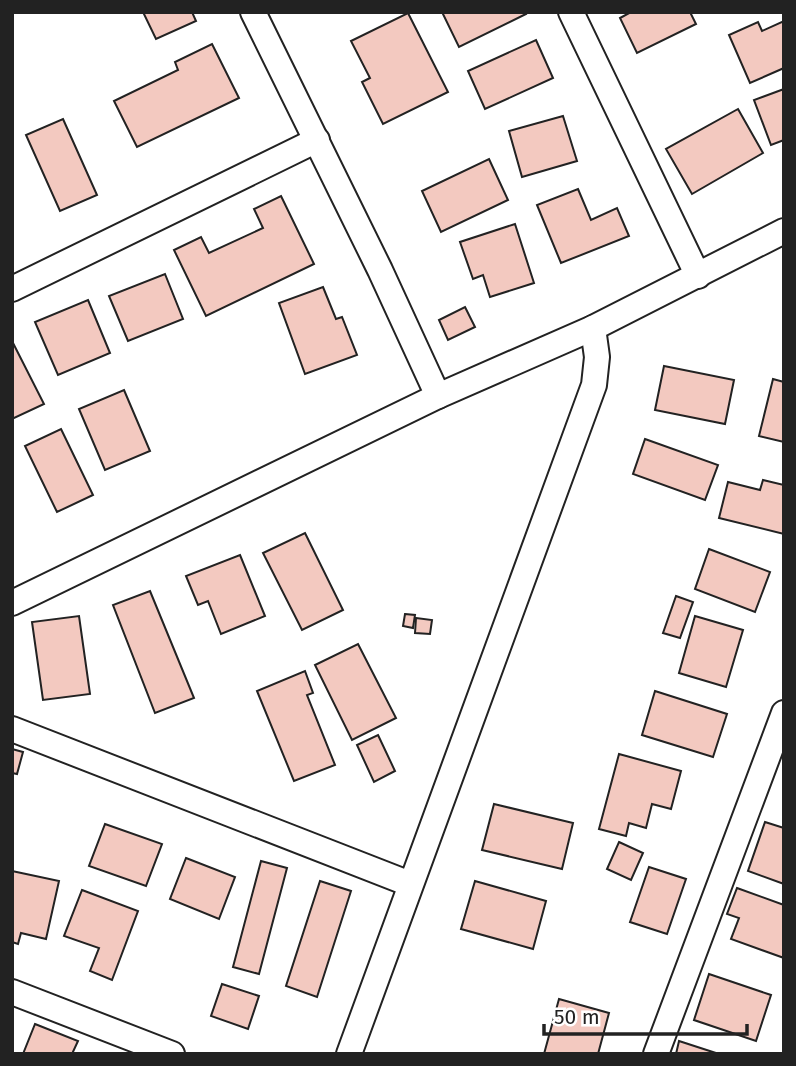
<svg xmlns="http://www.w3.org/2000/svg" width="796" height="1066" font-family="'Fira Sans',sans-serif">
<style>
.building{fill:#f3c9c0;stroke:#222;stroke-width:2}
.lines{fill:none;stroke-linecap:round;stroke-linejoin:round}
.street-casing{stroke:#222;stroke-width:28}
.street{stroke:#fff;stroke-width:24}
</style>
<rect width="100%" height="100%" fill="#fff"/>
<!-- building -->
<g class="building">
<path d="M143,12h49l4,9 -40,18z"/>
<path d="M442,12h83l1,2 -67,33z"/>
<path d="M631,12h59l6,12 -59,29 -17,-35z"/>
<path d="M408,13l40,79 -65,32 -21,-42 8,-4 -19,-37z"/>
<path d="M784,21v47l-34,15 -21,-48 29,-13 4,9z"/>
<path d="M536,40l17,38 -68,31 -17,-38z"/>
<path d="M212,44l27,54 -102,49 -23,-46 64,-31 -3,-8z"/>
<path d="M784,89v51l-13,5 -17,-45z"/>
<path d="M738,109l25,44 -71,41 -26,-45z"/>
<path d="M563,116l14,45 -55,16 -13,-46z"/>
<path d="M63,119l34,76 -37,16 -34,-76z"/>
<path d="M489,159l19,41 -67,32 -19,-41z"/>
<path d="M578,189l13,31 26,-12 12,28 -68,27 -24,-58z"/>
<path d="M281,196l33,68 -108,52 -32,-66 27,-13 8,16 54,-25 -9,-19z"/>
<path d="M515,224l19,59 -44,14 -7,-22 -10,4 -13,-37z"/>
<path d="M165,274l18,45 -55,22 -19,-45z"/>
<path d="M323,287l13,32 6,-2 15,38 -52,19 -26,-71z"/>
<path d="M88,300l22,53 -52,22 -23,-53z"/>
<path d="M465,307l10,20 -27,13 -9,-20z"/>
<path d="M12,341l32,63 -32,15z"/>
<path d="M664,366l70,14 -9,44 -70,-14z"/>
<path d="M773,379l11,3v60l-25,-6z"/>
<path d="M124,390l26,61 -45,19 -26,-61z"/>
<path d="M61,429l32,66 -36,17 -32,-66z"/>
<path d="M645,439l73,26 -13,35 -72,-26z"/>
<path d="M763,480l21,5v49l-65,-16 9,-36 32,8z"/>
<path d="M305,533l38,77 -41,20 -39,-77z"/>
<path d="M709,549l61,23 -15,40 -60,-23z"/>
<path d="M240,555l25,61 -44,18 -13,-33 -10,4 -12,-29z"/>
<path d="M150,591l44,107 -39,15 -42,-108z"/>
<path d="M676,596l17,6 -13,36 -17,-5z"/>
<path d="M405,614l10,1 -2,13 -10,-2z"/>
<path d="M79,616l11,78 -47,6 -11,-78z"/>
<path d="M695,616l48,14 -17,57 -47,-14z"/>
<path d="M416,618l16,2 -2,14 -15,-1z"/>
<path d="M358,644l38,74 -44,22 -37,-75z"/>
<path d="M305,671l8,22 -6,2 28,70 -41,16 -37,-90z"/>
<path d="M655,691l72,23 -14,43 -71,-22z"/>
<path d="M378,735l17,36 -21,11 -17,-37z"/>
<path d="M12,749l11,3 -6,22 -5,-1z"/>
<path d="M619,754l62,17 -10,38 -19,-5 -6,24 -17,-5 -3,13 -27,-7z"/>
<path d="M494,804l79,19 -11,46 -80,-19z"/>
<path d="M765,822l19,6v56l-36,-13z"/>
<path d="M105,824l57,20 -16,42 -57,-20z"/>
<path d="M619,842l24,11 -12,27 -24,-11z"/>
<path d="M186,858l49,19 -16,42 -49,-20z"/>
<path d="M261,861l26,7 -28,106 -26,-7z"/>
<path d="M649,867l37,12 -19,55 -37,-12z"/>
<path d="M12,871l47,10 -13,58 -25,-6 -3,11 -6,-2z"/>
<path d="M320,881l31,10 -34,106 -31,-11z"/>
<path d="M475,881l71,20 -13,48 -72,-20z"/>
<path d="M737,888l47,17v53l-53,-19 8,-21 -12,-4z"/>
<path d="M82,890l56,21 -26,69 -22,-9 9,-23 -35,-12z"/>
<path d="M709,974l62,21 -15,46 -62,-21z"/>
<path d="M222,984l37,12 -11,33 -37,-13z"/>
<path d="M559,999l50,14 -11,41h-54z"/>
<path d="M35,1024l43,17 -6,13h-49z"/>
<path d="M679,1041l40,13h-43z"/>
</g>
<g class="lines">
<!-- street casing -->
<g class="street-casing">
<g id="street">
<path d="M253,12l127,258 58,126"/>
<path d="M571,12l127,264"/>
<path d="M12,289l305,-149"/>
<path d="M12,603l426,-207 155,-68 191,-97"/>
<path d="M12,729l398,155"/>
<path d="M12,992l160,62"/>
<path d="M349,1054l245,-669 3,-28 -4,-29"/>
<path d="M656,1054l128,-341"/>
</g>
</g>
<!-- street -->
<use href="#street" class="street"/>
</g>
<!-- border -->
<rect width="796" height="1066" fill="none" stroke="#222222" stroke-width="28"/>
<!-- scale -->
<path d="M544 1024v10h203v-10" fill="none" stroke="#222222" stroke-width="3.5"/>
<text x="554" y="1024" font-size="21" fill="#222222" stroke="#ffffff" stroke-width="5" paint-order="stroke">50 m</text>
</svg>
